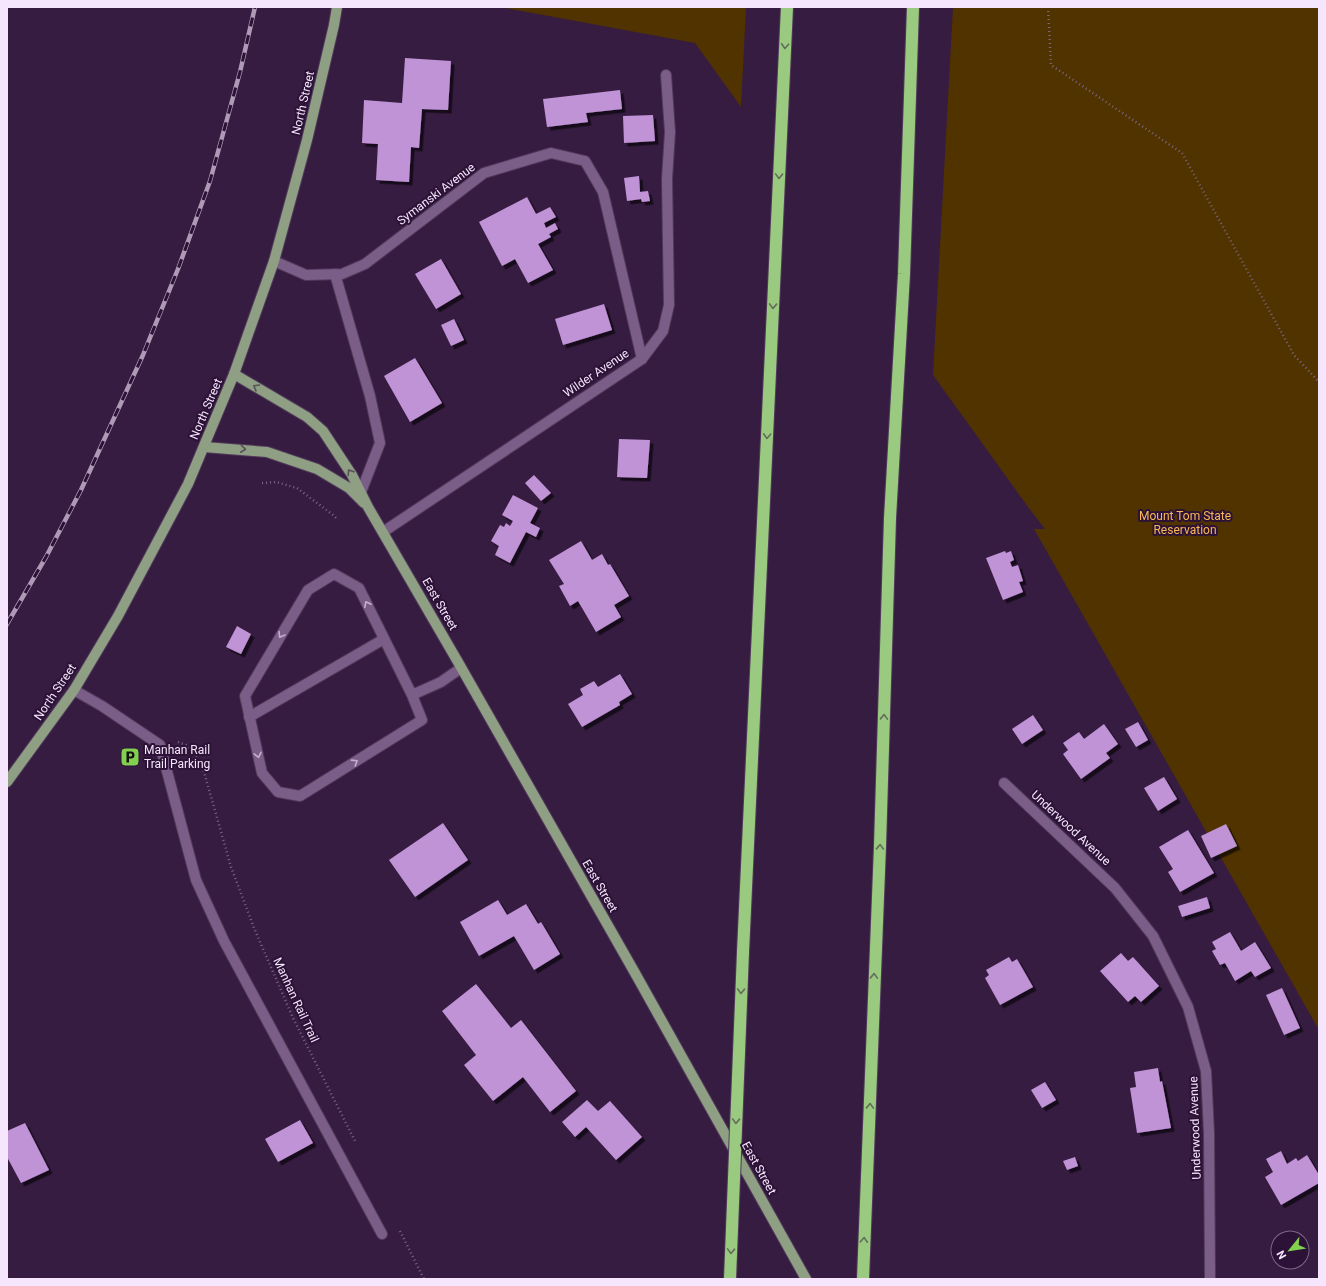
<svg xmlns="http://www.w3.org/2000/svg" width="1326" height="1286" font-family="Roboto,sans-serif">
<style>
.green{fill:#513300}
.building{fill:#c092d6;filter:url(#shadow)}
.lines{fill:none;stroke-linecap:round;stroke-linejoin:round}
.minor-casing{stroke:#513a5a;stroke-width:12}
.major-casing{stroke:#513a5a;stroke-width:12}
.highway-casing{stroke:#513a5a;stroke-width:14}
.path{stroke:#7b6585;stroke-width:2.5;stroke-dasharray:1 3;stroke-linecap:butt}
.minor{stroke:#7b5e88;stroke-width:10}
.major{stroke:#8e9f83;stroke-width:10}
.highway{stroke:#9aca7f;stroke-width:12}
.rail-casing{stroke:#ae9ab7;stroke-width:4.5}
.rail{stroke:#2b1236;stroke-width:3;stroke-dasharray:9;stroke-linecap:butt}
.highway-bridge-casing{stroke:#513a5a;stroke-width:14;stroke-linecap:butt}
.highway-bridge{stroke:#9aca7f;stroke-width:12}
.oneway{stroke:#626e5a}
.oneway2{stroke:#585159}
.oneway3{stroke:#c4afce}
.labels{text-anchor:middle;stroke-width:4;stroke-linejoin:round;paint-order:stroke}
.street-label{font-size:12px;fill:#f5e5fd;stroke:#2b1236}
.park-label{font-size:12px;fill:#fab854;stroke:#2b1236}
.poi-label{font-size:12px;fill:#f5e5fd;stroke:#2b1236;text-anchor:start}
</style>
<defs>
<filter id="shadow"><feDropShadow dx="3.5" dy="3.5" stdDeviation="0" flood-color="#0009"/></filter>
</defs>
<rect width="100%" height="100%" fill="#361c41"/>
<!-- green -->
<g class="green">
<path d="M500,7h246l-5,100 -46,-64z"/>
<path d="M953,7h366v1023l-285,-501h11l-14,-18 -98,-136z"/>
</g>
<!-- building -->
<g class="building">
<path d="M405,58l46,3 -3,49 -26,-1 -3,39 -8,-1 -2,35 -33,-2 2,-36 -16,-1 2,-43 38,3z"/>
<path d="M620,90l2,19 -36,4 2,9 -41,5 -4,-28z"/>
<path d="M653,115l2,26 -31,2 -1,-27z"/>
<path d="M639,176l1,16 8,-1 2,10 -8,1 -1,-3 -14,2 -3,-23z"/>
<path d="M527,197l9,17 14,-7 6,10 -12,6 2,5 9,-5 3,6 -9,5 2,3 -13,7 15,26 -25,13 -13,-24 -13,7 -23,-44z"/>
<path d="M441,259l20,35 -25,15 -21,-35z"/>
<path d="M604,304l8,26 -49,15 -8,-26z"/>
<path d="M454,319l10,21 -13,6 -10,-21z"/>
<path d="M415,358l27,45 -32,19 -26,-46z"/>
<path d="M619,439l31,1 -3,38 -30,-1z"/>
<path d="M534,475l17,18 -10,8 -16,-18z"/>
<path d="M513,495l25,13 -8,15 10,5 -4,9 -10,-5 -16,31 -15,-8 4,-9 -8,-5 9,-16 4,2 2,-4 4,3 3,-5 -11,-6z"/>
<path d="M581,541l11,19 10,-6 6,11 2,-1 19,32 -15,9 7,12 -25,15 -18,-31 -8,5 -11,-20 5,-2 -15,-24z"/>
<path d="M1005,551l1,2 5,-2 3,9 -4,2 2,5 6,-2 5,16 -4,1 4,10 -20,8 -17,-42z"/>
<path d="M237,626l14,8 -10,20 -15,-7z"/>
<path d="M620,674l12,20 -13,8 1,3 -38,22 -14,-23 15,-9 -3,-6 14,-8 4,6z"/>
<path d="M1033,715l10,15 -21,14 -10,-15z"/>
<path d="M1138,722l10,18 -12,7 -11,-18z"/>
<path d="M1104,724l14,20 -12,9 4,5 -29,21 -18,-25 5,-4 -5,-7 16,-11 5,7z"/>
<path d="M1164,777l13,22 -19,12 -14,-23z"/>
<path d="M443,823l25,37 -53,37 -26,-37z"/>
<path d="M1226,824l11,22 -26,12 -10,-22z"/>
<path d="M1188,830l26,43 -34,19 -12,-20 5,-3 -14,-22z"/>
<path d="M1207,897l3,11 -28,9 -4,-11z"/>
<path d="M498,900l9,15 19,-11 12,20 3,-2 19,32 -26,16 -20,-34 -35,20 -19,-34z"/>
<path d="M1230,932l11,19 14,-9 16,26 -16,9 -4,-6 -16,10 -10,-18 -5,2 -8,-14 4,-2 -4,-7z"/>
<path d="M1121,953l7,8 5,-4 26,29 -18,16 -6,-6 -7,6 -28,-31z"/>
<path d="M1009,957l3,5 5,-3 16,28 -33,18 -15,-27 4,-3 -3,-5z"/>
<path d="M476,984l35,44 10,-8 55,71 -26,21 -27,-35 -30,24 -29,-36 12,-10 -34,-44z"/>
<path d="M1282,988l18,40 -16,7 -18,-40z"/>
<path d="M1158,1068l2,14 2,-1 9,47 -34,5 -7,-45 6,-1 -2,-15z"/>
<path d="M1045,1082l11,18 -14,8 -11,-18z"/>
<path d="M587,1100l11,11 12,-10 32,36 -26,23 -30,-33 -11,10 -13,-15z"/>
<path d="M300,1120l13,23 -35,19 -13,-23z"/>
<path d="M25,1123l24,47 -28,13 -14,-26v-26z"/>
<path d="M1281,1151l6,13 9,-6 2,3 9,-6 12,20v8l-38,22 -16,-28 8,-5 -7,-13z"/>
<path d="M1075,1157l3,9 -11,4 -4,-9z"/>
</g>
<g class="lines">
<!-- minor casing -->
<g class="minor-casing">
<g id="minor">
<path d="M274,261l32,14 36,-1 23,-10 119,-91 67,-20 34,8 18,31 39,167"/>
<path d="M335,274l35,122 10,47 -19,49"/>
<path d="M383,532l259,-173 21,-28 6,-26 -2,-126 3,-47 -4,-57"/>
<path d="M74,690l28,16 58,39 36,135 28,61 158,293"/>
<path d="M412,695l10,25 -122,76 -22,-4 -16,-19 -17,-77 63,-106 26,-16 25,14 53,107 29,-13 20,-14"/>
<path d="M249,717l135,-78"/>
<path d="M1004,783l111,105 38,48 35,71 18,64 3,62 1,146"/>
</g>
</g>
<!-- major casing -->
<g class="major-casing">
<g id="major">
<path d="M234,374l73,43 16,14 29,44 16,32 90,155 177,311 171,306"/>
<path d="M204,447l63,5 50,17 32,19 15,15"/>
<path d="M7,782l67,-92 44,-74 70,-132 46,-110 40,-113 33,-121 27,-115 3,-18"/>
</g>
</g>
<!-- highway casing -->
<g class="highway-casing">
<g id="highway">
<path d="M743,952l44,-945"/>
<path d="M863,1279l17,-433 10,-328 14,-244 9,-267"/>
</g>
</g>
<!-- path -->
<g class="path">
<path d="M1048,7l3,58 131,88 112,202 25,27"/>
<path d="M262,483l14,-1 21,6 36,27 5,5"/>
<path d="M178,742l8,3 7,6 11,21 27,95 23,61 39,90 63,125"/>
<path d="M400,1231l24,48"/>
</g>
<!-- minor -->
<use href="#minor" class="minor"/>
<!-- major -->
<use href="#major" class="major"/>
<!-- highway -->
<use href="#highway" class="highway"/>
<!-- rail casing -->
<g class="rail-casing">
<path id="rail" d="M7,624l39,-67 35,-67 62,-135 35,-86 32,-88 30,-109 15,-65"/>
</g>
<!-- rail -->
<use href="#rail" class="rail"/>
<!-- highway-bridge casing -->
<g class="highway-bridge-casing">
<path id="highway-bridge" d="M730,1279l13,-327"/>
</g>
<!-- highway-bridge -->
<use href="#highway-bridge" class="highway-bridge"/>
</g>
<!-- one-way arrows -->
<defs><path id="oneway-chevron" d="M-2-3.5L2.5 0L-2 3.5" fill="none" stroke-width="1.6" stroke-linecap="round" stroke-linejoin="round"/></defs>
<g class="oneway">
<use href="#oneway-chevron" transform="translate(785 46) rotate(93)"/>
<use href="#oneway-chevron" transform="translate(779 176) rotate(92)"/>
<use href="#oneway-chevron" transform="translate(773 306) rotate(92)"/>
<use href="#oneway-chevron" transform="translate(767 436) rotate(93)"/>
<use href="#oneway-chevron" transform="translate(884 717) rotate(-88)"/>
<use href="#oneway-chevron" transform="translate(880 847) rotate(-88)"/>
<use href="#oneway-chevron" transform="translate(874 976) rotate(-88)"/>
<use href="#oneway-chevron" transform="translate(741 991) rotate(92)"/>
<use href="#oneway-chevron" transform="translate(870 1106) rotate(-88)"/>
<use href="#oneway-chevron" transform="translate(736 1121) rotate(92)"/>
<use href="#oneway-chevron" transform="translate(864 1240) rotate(-87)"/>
<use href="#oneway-chevron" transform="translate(731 1251) rotate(92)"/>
</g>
<g class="oneway2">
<use href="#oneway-chevron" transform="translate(256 387) rotate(-150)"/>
<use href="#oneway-chevron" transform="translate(243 449) rotate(6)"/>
<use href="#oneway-chevron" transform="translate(350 472) rotate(-122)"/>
</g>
<g class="oneway3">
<use href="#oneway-chevron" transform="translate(367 604) rotate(-117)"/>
<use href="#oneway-chevron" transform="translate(281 635) rotate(121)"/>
<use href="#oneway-chevron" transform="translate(258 755) rotate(78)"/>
<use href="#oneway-chevron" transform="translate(355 762) rotate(-32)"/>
</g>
<!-- icons -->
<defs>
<g id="parking-square" transform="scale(1)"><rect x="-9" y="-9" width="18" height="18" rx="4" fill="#83d04e" stroke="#2b1236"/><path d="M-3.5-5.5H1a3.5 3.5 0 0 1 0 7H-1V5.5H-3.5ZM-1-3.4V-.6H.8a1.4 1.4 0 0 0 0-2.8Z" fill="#111"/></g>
</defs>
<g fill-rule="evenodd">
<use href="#parking-square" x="130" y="757"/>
</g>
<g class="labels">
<!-- street labels -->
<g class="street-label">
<text transform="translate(303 103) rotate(-77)" y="4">North Street</text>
<text transform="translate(436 194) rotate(-37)" y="4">Symanski Avenue</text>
<text transform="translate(596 373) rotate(-34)" y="4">Wilder Avenue</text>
<text transform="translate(206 409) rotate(-67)" y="4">North Street</text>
<text transform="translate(440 604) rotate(60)" y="4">East Street</text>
<text transform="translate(55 692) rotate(-56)" y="4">North Street</text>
<text transform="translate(1071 828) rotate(43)" y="4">Underwood Avenue</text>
<text transform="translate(600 886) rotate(60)" y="4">East Street</text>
<text transform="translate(296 1000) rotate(65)" y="4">Manhan Rail Trail</text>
<text transform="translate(1195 1128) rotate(-92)" y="4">Underwood Avenue</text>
<text transform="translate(759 1168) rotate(61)" y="4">East Street</text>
</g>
<!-- park labels -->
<g class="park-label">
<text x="1185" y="520">Mount Tom State<tspan x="1185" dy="14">Reservation</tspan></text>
</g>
<!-- poi labels -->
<g class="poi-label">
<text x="144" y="754">Manhan Rail<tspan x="144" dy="14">Trail Parking</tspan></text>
</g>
</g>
<!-- border -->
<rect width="1326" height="1286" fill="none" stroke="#f5e5fd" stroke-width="16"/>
<!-- north arrow -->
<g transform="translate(1290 1250) rotate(240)"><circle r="19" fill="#2b1236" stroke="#7c6686"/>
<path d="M0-3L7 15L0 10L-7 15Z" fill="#83d04e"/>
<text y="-6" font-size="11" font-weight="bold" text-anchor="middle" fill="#f5e5fd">N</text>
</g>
</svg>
